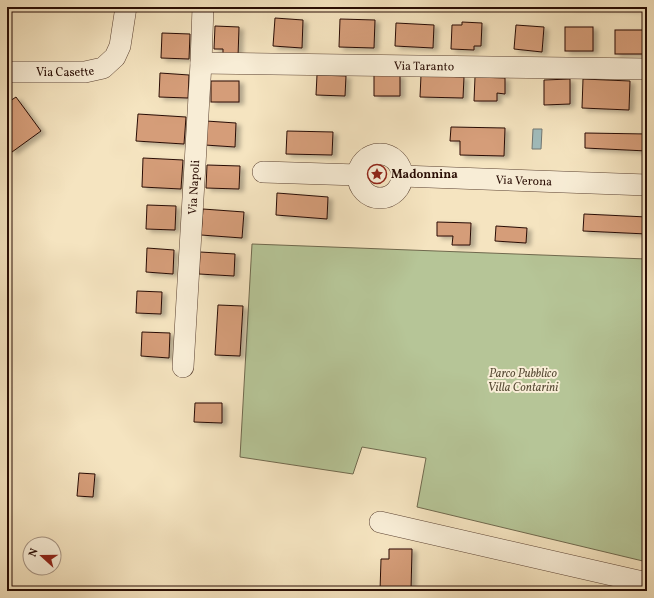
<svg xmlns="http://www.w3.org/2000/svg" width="654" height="598" font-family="Vollkorn,serif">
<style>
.green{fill:#b6c597;stroke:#70694e}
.water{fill:#a0bcbc;stroke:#707672}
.building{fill:#d59d79;stroke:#290d04;filter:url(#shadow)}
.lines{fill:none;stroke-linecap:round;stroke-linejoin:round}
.minor-casing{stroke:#5c4333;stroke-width:22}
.minor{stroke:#f8edd6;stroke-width:21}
.labels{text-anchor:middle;stroke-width:4;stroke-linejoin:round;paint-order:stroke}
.street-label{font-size:12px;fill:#290d04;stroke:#f8edd6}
.poi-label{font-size:12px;font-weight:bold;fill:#290d04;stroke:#f8edd6;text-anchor:start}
.park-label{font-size:12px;font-style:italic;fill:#5a4d37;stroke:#f8edd6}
</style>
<defs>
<filter id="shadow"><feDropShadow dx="4.5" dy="2.5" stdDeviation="2" flood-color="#0004"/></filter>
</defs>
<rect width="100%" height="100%" fill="#f5e4c0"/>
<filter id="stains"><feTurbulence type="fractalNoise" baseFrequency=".005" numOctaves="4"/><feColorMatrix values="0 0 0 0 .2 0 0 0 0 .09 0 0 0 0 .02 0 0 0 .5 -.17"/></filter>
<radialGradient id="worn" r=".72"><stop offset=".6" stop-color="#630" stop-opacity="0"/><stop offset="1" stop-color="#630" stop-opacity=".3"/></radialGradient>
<!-- green -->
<path class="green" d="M252,244l395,15v303l-230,-55 9,-49 -64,-11 -9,27 -113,-17z"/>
<!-- water -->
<path class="water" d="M533,129h9l-1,20h-9z"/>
<!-- building -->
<g class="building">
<path d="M571,7h66v2z"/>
<path d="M275,18l28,2 -1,28 -29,-2z"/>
<path d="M340,19l35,1 -1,28 -35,-1z"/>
<path d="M462,22l20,1 -1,23h-7v4l-23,-1 1,-24h10z"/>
<path d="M396,23l38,2 -1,23 -38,-2z"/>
<path d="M516,25l28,2 -2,25 -28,-3z"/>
<path d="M215,26l24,1 -1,30h-15v-8h-9z"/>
<rect x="565" y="27" width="28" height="24"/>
<rect x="615" y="30" width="31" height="24"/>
<path d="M162,33l28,1 -1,25 -28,-1z"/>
<path d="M160,73l29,2 -1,23 -29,-1z"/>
<path d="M374,74l26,1v21h-26z"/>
<path d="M317,75l29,1 -1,20 -29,-1z"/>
<path d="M421,75l43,2 -1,21 -43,-1z"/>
<path d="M475,77l30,1v16l-8,-1v8h-23z"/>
<path d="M570,79v25l-26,1v-25z"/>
<path d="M583,79l47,2 -1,29 -47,-2z"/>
<rect x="211" y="81" width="28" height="21"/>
<path d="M16,97l25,34 -29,21 -5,-7v-42z"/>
<path d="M138,114l48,3 -2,27 -48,-3z"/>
<path d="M206,121l30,2 -1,24 -30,-2z"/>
<path d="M451,127l54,1 -1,28 -44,-1v-14h-10z"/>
<path d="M287,131l46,1 -1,23 -46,-1z"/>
<path d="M585,133l62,1v17l-62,-3z"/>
<path d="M143,158l40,2 -2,29 -39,-2z"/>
<path d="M207,165l33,1 -1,23 -33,-1z"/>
<path d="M277,193l51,4 -1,22 -51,-4z"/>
<path d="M147,205l29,1 -1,24 -29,-1z"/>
<path d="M203,209l41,3 -2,26 -41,-3z"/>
<path d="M584,214l63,3v17l-64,-3z"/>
<path d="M437,222l34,1 -1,22h-18l1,-9h-16z"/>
<path d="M496,226l31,2 -1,15 -31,-2z"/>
<path d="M147,248l27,2 -1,24 -27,-2z"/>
<path d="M200,252l35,2 -1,22 -35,-2z"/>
<path d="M137,291l25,1 -1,22 -25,-1z"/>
<path d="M218,305l25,1 -3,50 -25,-1z"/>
<path d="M142,332l28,1 -1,25 -28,-2z"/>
<path d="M195,403h27v20l-28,-1z"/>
<path d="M79,473l16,1 -2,23 -16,-1z"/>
<path d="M389,549h23l-1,42h-31l1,-32h8z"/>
</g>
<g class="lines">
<!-- minor casing -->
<g class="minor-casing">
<g id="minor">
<path id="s1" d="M201,63l446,6"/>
<path id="s2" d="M7,72h78l18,-4 12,-11 5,-11 6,-39"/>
<circle cx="380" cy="176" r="22"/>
<path d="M263,172l95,3"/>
<path id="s3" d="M402,176l245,9"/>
<path id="s4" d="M183,367l18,-304 2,-56"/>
<path d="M380,522l267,61"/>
</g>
</g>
<!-- minor -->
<use href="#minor" class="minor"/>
</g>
<!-- icons -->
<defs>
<g id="sight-ring" transform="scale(1)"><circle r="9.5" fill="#f8edd6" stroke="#8f2418" stroke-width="1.5"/><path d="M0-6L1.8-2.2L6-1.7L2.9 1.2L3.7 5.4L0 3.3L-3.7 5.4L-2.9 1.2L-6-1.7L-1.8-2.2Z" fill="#8f2418"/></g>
</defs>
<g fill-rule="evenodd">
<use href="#sight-ring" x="377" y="174"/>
</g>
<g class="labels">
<!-- street labels -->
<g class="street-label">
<text dy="4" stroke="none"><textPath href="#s1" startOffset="223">Via Taranto</textPath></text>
<text dy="4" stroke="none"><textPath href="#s2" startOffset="58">Via Casette</textPath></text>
<text dy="4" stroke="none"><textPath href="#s3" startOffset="122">Via Verona</textPath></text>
<text dy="4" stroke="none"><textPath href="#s4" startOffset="180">Via Napoli</textPath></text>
</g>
<!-- poi labels -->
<g class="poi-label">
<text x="391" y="178">Madonnina</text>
</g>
<!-- park labels -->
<g class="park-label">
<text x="523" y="377">Parco Pubblico<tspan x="523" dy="14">Villa Contarini</tspan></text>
</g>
</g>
<!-- margin -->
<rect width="654" height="598" fill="none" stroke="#f5e4c0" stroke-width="24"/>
<rect x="8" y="8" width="638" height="582" fill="none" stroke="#290d04" stroke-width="2"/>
<rect x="12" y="12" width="630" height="574" fill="none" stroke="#290d04"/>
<!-- north arrow -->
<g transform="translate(42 556) rotate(291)"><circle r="19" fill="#f8edd6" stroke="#a59382"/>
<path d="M0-3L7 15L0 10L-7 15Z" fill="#8f2418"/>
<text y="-6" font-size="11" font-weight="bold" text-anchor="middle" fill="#290d04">N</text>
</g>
<rect width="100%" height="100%" filter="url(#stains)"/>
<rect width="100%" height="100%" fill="url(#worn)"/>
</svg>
